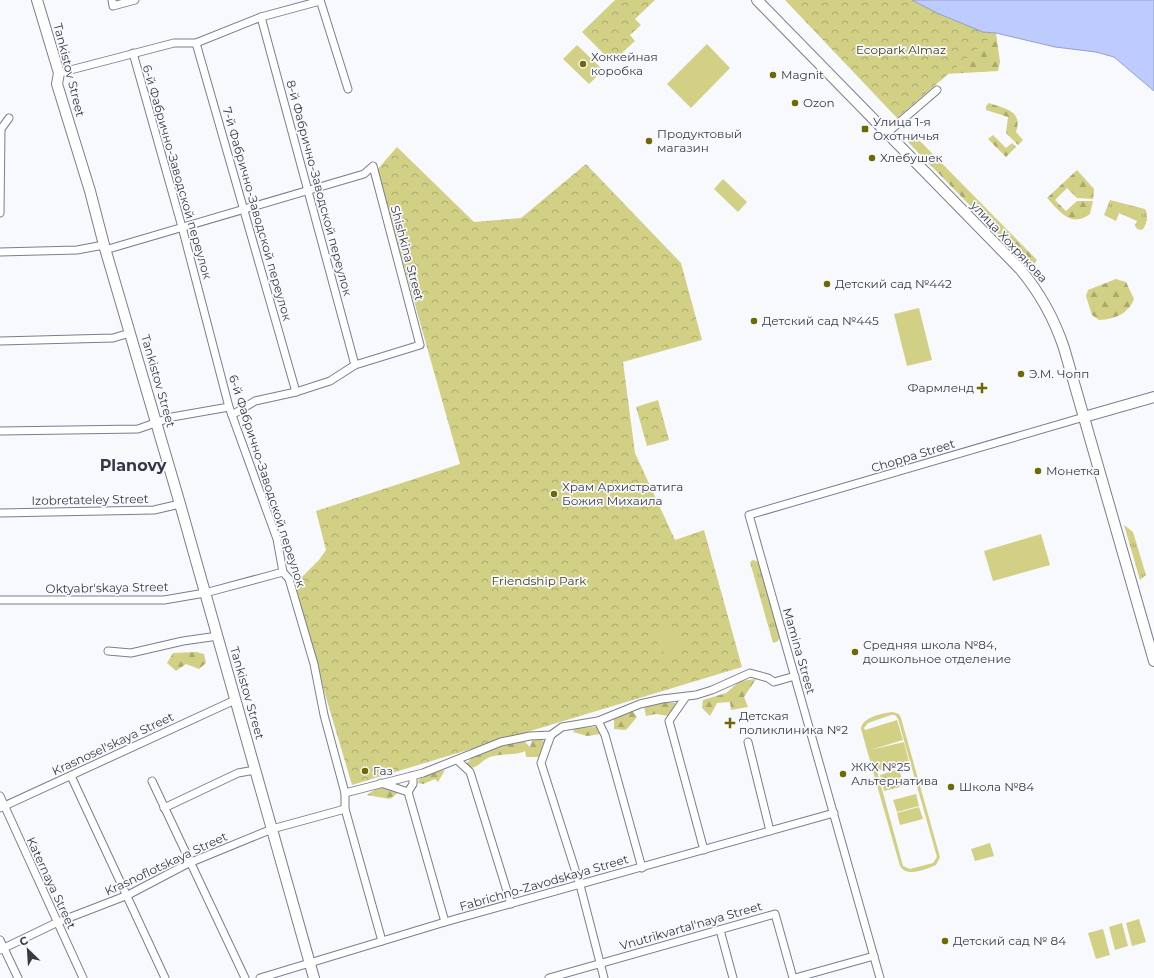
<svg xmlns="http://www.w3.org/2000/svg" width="1154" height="978" font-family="Montserrat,sans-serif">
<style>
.grass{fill:url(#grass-tufts)}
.forest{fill:url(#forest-firs)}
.park{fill:url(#park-crowns)}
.garden{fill:#d2d084;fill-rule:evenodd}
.water{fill:#bdcbfe;stroke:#95a0c6}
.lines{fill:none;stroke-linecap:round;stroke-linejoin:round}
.street-casing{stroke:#797e91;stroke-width:9}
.secondary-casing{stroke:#797e91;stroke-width:12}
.street{stroke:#fff;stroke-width:7}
.secondary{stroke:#fff;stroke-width:10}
.poi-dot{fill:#6e6902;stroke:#f7f9fd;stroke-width:1.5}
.labels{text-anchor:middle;stroke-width:3.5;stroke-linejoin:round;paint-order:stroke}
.park-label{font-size:12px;fill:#403e14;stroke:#f7f9fd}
.poi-label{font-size:12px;fill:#393b43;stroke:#f7f9fd;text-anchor:start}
.street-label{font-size:12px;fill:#393b43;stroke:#f7f9fd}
.district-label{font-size:16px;font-weight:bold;fill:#333747;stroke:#f7f9fd}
</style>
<defs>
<pattern id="grass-tufts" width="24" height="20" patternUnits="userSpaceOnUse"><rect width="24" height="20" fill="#d2d084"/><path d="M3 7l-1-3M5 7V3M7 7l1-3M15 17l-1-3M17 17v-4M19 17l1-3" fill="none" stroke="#abaa6e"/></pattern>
<pattern id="forest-firs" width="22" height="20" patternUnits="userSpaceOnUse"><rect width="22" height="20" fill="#d2d084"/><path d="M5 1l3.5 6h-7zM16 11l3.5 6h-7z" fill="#abaa6e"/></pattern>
<pattern id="park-crowns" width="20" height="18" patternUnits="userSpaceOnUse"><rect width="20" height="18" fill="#d2d084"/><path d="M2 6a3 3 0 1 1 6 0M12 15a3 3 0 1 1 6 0" fill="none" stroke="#abaa6e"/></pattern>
</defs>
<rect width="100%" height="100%" fill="#f7f9fd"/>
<!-- grass -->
<g class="grass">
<path d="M1110,200l35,9c4,6 2,16 -3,21l-5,-1 -2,-4 2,-4 -18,-8 -3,8 -12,-6z"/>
<path d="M1124,525l9,7 13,43 -6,5z"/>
<path d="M753,560l6,2 21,74 -2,5 -5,2 -23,-81z"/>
</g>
<!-- forest -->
<g class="forest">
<path d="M863,0h49l25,13 46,19 13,1 4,29 -2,9 -53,3z"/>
<path d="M989,103c16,6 34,7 27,29l7,8 -5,5 -12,-12 2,-16 -22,-7v-4z"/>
<path d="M910,135h4l123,125 -4,6 -3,1 -123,-126z"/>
<path d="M993,135l13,13 6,-5 4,4 -10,10 -18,-18z"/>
<path d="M1077,170l17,19 -1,10 -16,-1 -10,-10 -12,12 11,11 11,-10h16l-3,13c-19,14 -30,-2 -43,-16z"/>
<path d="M1116,279l10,3 8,17c-6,15 -19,20 -35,21l-7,-5 -6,-19 2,-6z"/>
<path d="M196,652l8,2 2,9 -7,6 -13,-5 -10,7 -9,-8 6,-10z"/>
<path d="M756,679l-12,18 4,10 -17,3 -1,-8 -13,1 -7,13 -8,-8 1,-8 23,-7 14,-12z"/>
<path d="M659,703h18l-8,13 -13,-2 -10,2 -2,-10z"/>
<path d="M632,710l5,7 -11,13 -12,-1v-10z"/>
<path d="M597,727l4,7 -14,2 -14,-4 2,-4z"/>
<path d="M533,738l8,1 4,3 -4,15h-15l-1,-6c-10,5 -24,2 -35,6 -8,3 -11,10 -19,11l-5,-3c9,-16 42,-25 59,-23l5,5z"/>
<path d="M445,770l-7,12 -3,-3 -12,5 -5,-1 1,-4 16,-7z"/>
<path d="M380,786l19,6 -9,7 -23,-4z"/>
</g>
<!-- park -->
<g class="park">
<path d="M615,0h40l-20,19 6,6 -11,10 5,6 -23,21 -30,-30z"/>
<path d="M785,0h127l25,13 46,19 13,1 -99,85z"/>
<path d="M397,147l77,75 47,-4 65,-54 95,99 21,77 -79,22 12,91 40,87 29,-10 38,137 -390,118 -59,-199 26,-26 7,-10 -10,-39 144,-47 -83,-294z"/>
<path d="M658,400l11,40 -22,6 -11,-39z"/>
<path d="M899,769l5,17 -20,5 -4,-16z"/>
</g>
<!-- garden -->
<g class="garden">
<path d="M707,44l23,24 -39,40 -24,-24z"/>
<path d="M577,45l26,25 -14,14 -26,-25z"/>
<path d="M723,179l24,23 -9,10 -24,-23z"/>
<path d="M919,308l13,52 -25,6 -13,-52z"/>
<path d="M1041,534l9,31 -57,16 -9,-30z"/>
<path d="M669,622l18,26 -17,13 -18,-26z"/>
<path d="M893,712l6,2 2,4 39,139 -4,8c-10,4 -29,13 -36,1l-39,-137c1,-12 22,-16 32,-17zM891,715h4l3,4 39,138 -4,6 -23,6 -7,-3 -26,-95 32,-9 -5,-20 -34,8 33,-10 -6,-20 -32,10 -1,-2 4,-5z"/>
<path d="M916,794l3,12 -22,6 -4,-12z"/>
<path d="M919,807l4,12 -23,6 -3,-12z"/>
<path d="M990,843l4,13 -19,5 -4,-12z"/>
<path d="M1139,919l7,23 -14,4 -6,-23z"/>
<path d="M1122,923l6,23 -13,4 -6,-23z"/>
<path d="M1103,929l7,26 -14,4 -8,-26z"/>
</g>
<!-- water -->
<path class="water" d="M912,0h242v91l-40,-34 -18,-5 -41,-5 -59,-14 -13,-1 -46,-19z"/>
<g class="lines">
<!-- street casing -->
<g class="street-casing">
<g id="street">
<path d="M112,0l1,6 22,-6"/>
<path d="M320,0l28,89"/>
<path d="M261,17l94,348"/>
<path d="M196,43l100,349"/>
<path d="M133,53l49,174 47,180 48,132 6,33 6,7 25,85 10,51 21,78v16l37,132"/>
<path d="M59,73l115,-30h22l65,-26 59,-16"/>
<path d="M887,133l50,-43"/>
<path d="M0,213l1,-84 8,-11"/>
<path d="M105,250l259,-76 9,-8 47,179 -65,20 -25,16 -34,11 -41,9 -23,14"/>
<path d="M0,252l77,-2 27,-5"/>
<path d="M0,341l113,-3 17,-5"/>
<path d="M0,431l138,-2 34,-12 57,-10"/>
<path d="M0,513l154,-3 26,-6"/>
<path d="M0,600h164l41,-7 78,-21"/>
<path d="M108,651l23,2 52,-12 35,-5"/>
<path d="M685,698l-16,23 35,129"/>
<path d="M598,721l7,14 37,133"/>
<path d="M551,735l-10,28 39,122 24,93"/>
<path d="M748,742l22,89"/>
<path d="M457,760l13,12 41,132"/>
<path d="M71,776l94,202"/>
<path d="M152,781l93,197"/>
<path d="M381,783l27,9 5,-8v-8"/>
<path d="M408,792l37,130"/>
<path d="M345,793l78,-20 78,-31 29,-6 21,-1 11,-8 36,-6 42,-17 22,-5 34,-4 16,-5 38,-17 18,5 6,4 21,-6"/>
<path d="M0,796l83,182"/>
<path d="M0,808l235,-108"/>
<path d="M164,808l74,-35 17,-3"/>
<path d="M720,930l13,48"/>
<path d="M0,940l18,38"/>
<path d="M0,950l58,-28 70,-27 61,-32 83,-34 73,-20"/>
<path d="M260,978l185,-56 389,-109"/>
<path d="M549,978l226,-64 18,64"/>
<path d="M795,978l79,-22"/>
<path d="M880,978l-131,-463 335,-98"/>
</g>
</g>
<!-- secondary casing -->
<g class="secondary-casing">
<g id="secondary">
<path d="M37,0l22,73 -2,11 33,107 14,54 76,259 134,474"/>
<path d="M757,0l263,269c21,25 34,49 44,79l90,313"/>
<path d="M1084,417l70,-20"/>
</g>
</g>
<!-- street -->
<use href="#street" class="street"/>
<!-- secondary -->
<use href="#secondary" class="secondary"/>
</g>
<!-- markers -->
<g class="poi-dot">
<circle cx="583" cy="64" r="4"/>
<circle cx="773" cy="75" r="4"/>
<circle cx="795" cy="103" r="4"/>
<rect x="861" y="125" width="8" height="8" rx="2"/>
<circle cx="649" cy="141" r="4"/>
<circle cx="872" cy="158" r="4"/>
<circle cx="827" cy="284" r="4"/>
<circle cx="754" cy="321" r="4"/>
<circle cx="1021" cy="374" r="4"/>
<path d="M980 382h4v4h4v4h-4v4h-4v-4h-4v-4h4z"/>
<circle cx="1038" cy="471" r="4"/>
<circle cx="554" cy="494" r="4"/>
<circle cx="855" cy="652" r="4"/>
<path d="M728 717h4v4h4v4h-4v4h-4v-4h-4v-4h4z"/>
<circle cx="365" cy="771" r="4"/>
<circle cx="843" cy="774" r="4"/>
<circle cx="951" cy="787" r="4"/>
<circle cx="945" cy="941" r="4"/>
</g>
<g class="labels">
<!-- park labels -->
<g class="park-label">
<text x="901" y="54">Ecopark Almaz</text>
<text x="539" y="585">Friendship Park</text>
</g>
<!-- poi labels -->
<g class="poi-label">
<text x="591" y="61">Хоккейная<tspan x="591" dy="14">коробка</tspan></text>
<text x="781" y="79">Magnit</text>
<text x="803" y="107">Ozon</text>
<text x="873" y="126">Улица 1-я<tspan x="873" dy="14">Охотничья</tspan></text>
<text x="657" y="138">Продуктовый<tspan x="657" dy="14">магазин</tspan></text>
<text x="880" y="162">Хлебушек</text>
<text x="835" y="288">Детский сад №442</text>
<text x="762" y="325">Детский сад №445</text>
<text x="1029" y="378">Э.М. Чопп</text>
<text x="974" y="392" text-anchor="end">Фармленд</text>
<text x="1046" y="475">Монетка</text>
<text x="562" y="491">Храм Архистратига<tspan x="562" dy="14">Божия Михаила</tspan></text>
<text x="863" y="649">Средняя школа №84,<tspan x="863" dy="14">дошкольное отделение</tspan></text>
<text x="739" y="720">Детская<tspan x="739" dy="14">поликлиника №2</tspan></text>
<text x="851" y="771">ЖКХ №25<tspan x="851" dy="14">Альтернатива</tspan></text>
<text x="373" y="775">Газ</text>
<text x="959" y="791">Школа №84</text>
<text x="953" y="945">Детский сад № 84</text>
</g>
<!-- street labels -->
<g class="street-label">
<text transform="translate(69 70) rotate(76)" y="4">Tankistov Street</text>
<text transform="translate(177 172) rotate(74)" y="4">6-й Фабрично-Заводской переулок</text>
<text transform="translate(319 188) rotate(75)" y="4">8-й Фабрично-Заводской переулок</text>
<text transform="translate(257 214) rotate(74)" y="4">7-й Фабрично-Заводской переулок</text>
<text transform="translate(1009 242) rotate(47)" y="4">улица Хохрякова</text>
<text transform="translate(407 253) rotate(75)" y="4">Shishkina Street</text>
<text transform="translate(158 381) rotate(74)" y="4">Tankistov Street</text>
<text transform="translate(913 456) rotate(-17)" y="4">Choppa Street</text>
<text transform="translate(267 481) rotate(72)" y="4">6-й Фабрично-Заводской переулок</text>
<text transform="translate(90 500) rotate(-1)" y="4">Izobretateley Street</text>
<text transform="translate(107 588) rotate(-1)" y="4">Oktyabr'skaya Street</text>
<text transform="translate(799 651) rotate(74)" y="4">Mamina Street</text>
<text transform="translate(247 693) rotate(74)" y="4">Tankistov Street</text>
<text transform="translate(113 744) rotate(-25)" y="4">Krasnosel'skaya Street</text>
<text transform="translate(166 864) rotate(-25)" y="4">Krasnoflotskaya Street</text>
<text transform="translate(51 883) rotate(65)" y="4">Katernaya Street</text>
<text transform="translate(544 883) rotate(-16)" y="4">Fabrichno-Zavodskaya Street</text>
<text transform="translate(691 926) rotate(-16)" y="4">Vnutrikvartal'naya Street</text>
</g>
<!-- district labels -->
<g class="district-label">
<text x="133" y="471">Planovy</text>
</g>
</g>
<!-- north arrow -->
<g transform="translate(28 950) rotate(335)" stroke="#f7f9fd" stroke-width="3" paint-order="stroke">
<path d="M0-3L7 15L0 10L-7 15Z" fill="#393b43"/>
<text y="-6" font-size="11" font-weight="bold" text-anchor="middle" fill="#393b43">С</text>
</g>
</svg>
